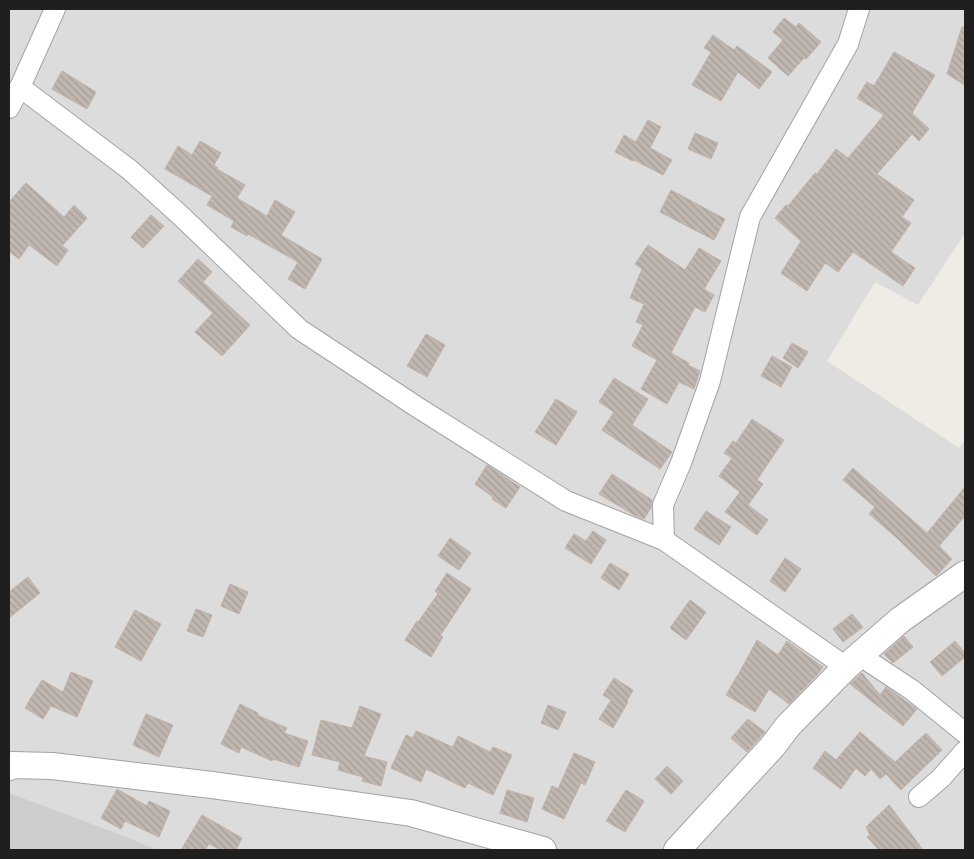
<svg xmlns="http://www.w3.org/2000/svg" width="974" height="859" font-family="'PT Sans Narrow',sans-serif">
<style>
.residential{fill:#dddcdc}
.religious{fill:#cdcdcd}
.building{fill:url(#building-back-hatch);stroke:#c0b1a8}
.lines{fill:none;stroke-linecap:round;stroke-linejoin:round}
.minor-casing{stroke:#a3a3a3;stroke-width:22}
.tertiary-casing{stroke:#a3a3a3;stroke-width:28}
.minor{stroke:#fff;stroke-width:20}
.tertiary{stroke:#fff;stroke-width:26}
</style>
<defs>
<pattern id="building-back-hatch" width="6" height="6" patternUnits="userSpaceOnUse" patternTransform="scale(1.25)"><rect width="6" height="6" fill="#c0b7b1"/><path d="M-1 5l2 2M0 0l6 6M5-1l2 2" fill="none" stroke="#a59d98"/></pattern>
</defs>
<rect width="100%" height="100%" fill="#efebe5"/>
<!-- residential -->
<path class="residential" d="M9,9h956v224l-47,72 -43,-23 -48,79 132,87 6,-8v410h-956z"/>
<!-- religious -->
<path class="religious" d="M9,793l112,42 36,15h-148z"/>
<!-- building -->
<g class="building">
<path d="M784,18l12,9 3,-4 22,19 -15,17 -2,-1 -16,18 -20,-18 15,-18 -10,-8z"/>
<path d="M962,27h3v58l-18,-11z"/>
<path d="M713,35l21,15 3,-4 35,26 -13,17 -21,-17 -17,29 -29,-16 19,-33 -7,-4z"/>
<path d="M894,52l41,23 -23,38 17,16 -10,12 -7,-7 -35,40 37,26 -12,17 9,6 -20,29 24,16 -12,18 -50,-34 -15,20 -13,-9 -18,28 -26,-18 20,-32 -26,-23 11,-13 2,1 27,-33 2,1 19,-25 12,9 36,-43 -27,-17 10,-16 7,4z"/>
<path d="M62,71l34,21 -9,17 -35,-20z"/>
<path d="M648,120l13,7 -11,21 22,12 -9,15 -29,-15 -1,1 -18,-9 9,-17 12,7z"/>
<path d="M695,133l23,10 -7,16 -23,-10z"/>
<path d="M200,141l21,12 -7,12 4,3 -1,1 28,16 -8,13 30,18 8,-16 20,12 -14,23 41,24 -17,30 -17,-10 10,-17 -50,-28 -1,2 -16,-9 3,-6 -27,-16 5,-9 -47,-27 13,-23 14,9z"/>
<path d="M26,183l38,34 10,-12 13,13 -25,28 6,4 -11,16 -28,-21 -10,14 -10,-8v-49z"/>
<path d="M671,190l54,29 -11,21 -54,-28z"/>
<path d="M151,215l13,11 -21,22 -12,-11z"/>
<path d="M648,245l37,25 14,-22 22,13 -17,28 10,6 -9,17 -10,-5 -24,46 18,10 -1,2 12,6 -6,18 -15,-7 -12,22 -26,-15 16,-29 -25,-14 11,-21 -7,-3 8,-18 -14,-6 12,-29 -7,-5z"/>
<path d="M198,259l14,13 -9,10 47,43 -28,31 -27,-24 18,-19 -35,-32z"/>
<path d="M426,334l19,11 -18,32 -20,-11z"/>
<path d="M792,343l16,9 -10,16 -15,-10z"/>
<path d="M772,356l20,11 -11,20 -20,-11z"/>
<path d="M614,378l34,21 -16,26 40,27 -12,17 -58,-39 12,-18 -15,-10z"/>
<path d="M556,399l21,13 -21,33 -21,-13z"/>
<path d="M752,419l32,21 -27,40 6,4 -15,21 20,15 -11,15 -32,-23 15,-20 -21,-16 13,-18 -8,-5 9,-12 3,2z"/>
<path d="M487,465l33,22 -14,21 -14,-9 1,-2 -18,-13z"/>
<path d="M853,468l74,65 38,-46v29l-26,30 13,13 -16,17 -38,-37 -29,-25 6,-7 -32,-27z"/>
<path d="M612,474l40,26 -1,8 -7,11 -10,-4 -35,-21z"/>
<path d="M706,511l25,16 -12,18 -25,-16z"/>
<path d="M593,531l13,9 -15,24 -26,-16 9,-14 12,7z"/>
<path d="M450,538l21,15 -12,17 -21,-14z"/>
<path d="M785,558l16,11 -16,23 -15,-11z"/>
<path d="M610,563l19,11 -10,16 -18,-12z"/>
<path d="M447,573l24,16 -31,47 3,1 -12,20 -26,-17 12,-19 1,1 20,-28 -3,-3z"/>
<path d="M28,577l12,16 -31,25v-26z"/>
<path d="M230,584l18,8 -9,22 -18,-8z"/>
<path d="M690,600l16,12 -20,28 -16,-12z"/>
<path d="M196,609l16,6 -9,22 -16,-6z"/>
<path d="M135,610l26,14 -20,37 -26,-14z"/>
<path d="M852,614l11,13 -20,15 -10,-13z"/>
<path d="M904,636l9,11 -20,16 -9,-9z"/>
<path d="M757,640l21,15 9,-14 36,26 -5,7 -29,30 -20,-15 -14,23 -29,-17 11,-19v1z"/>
<path d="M955,641l10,12v4l-23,19 -12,-14z"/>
<path d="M71,672l22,9 -16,36 -26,-11 -8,13 -18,-11 17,-28 21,12z"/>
<path d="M862,673l18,22 6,-8 31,22 -14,17 -53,-42z"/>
<path d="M614,678l19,12 -6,11 1,1 -15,26 -14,-9 12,-19 -8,-5z"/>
<path d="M240,704l18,9 -1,2 30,13 -3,5 24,8 -9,26 -26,-8 -1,2 -31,-14 -2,6 -18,-9z"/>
<path d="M548,705l18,7 -8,18 -17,-7z"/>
<path d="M360,706l21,8 -17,42 23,6 -6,24 -19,-5 1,-4 -25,-7 2,-8 -28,-7 9,-35 31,8z"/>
<path d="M146,714l27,11 -14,32 -26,-12z"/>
<path d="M748,719l17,13 -18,20 -16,-14z"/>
<path d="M416,731l37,16 5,-11 32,16 3,-5 19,8 -19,40 -25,-12 -3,5 -39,-19 -5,13 -30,-14 15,-33 7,3z"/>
<path d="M860,732l35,30 31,-29 16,17 -41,40 -15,-16 -6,5 -9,-10 -6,7 -9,-8 -15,21 -28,-21 12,-17 11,9z"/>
<path d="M574,753l21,9 -10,23 -4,-2 -17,36 -22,-10 10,-23 6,3z"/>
<path d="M667,766l16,15 -12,13 -16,-15z"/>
<path d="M117,789l30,17 2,-5 21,10 -11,26 -34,-16 -4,8 -20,-11z"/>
<path d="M507,790l27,8 -7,24 -27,-9z"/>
<path d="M626,790l18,11 -19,31 -19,-11z"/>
<path d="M889,805l17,22 17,23h-44l-12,-13 3,-2 -4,-8z"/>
<path d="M202,815l40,23 -6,12h-15l-12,-6 -4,6h-24z"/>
</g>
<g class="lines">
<!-- minor casing -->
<g class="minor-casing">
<g id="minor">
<path d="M20,87l110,83 50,45 119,114 118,78 149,94 98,39"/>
<path d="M9,108l11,-21 35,-78"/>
<path d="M859,655l53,35 53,43"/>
<path d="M846,667l-182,-127 -1,-35 18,-42 29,-82 40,-164 98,-173 11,-35"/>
<path d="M919,797l22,-19 24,-27"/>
</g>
</g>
<!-- tertiary casing -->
<g class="tertiary-casing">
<g id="tertiary">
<path d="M9,767l4,-2 39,1 160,19 199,28 132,37"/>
<path d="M677,850l95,-103 16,-21 58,-59 54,-47 65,-46"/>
</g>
</g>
<!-- minor -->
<use href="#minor" class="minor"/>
<!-- tertiary -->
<use href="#tertiary" class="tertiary"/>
</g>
<!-- border -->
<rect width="974" height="859" fill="none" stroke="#1f1f1f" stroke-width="20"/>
</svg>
